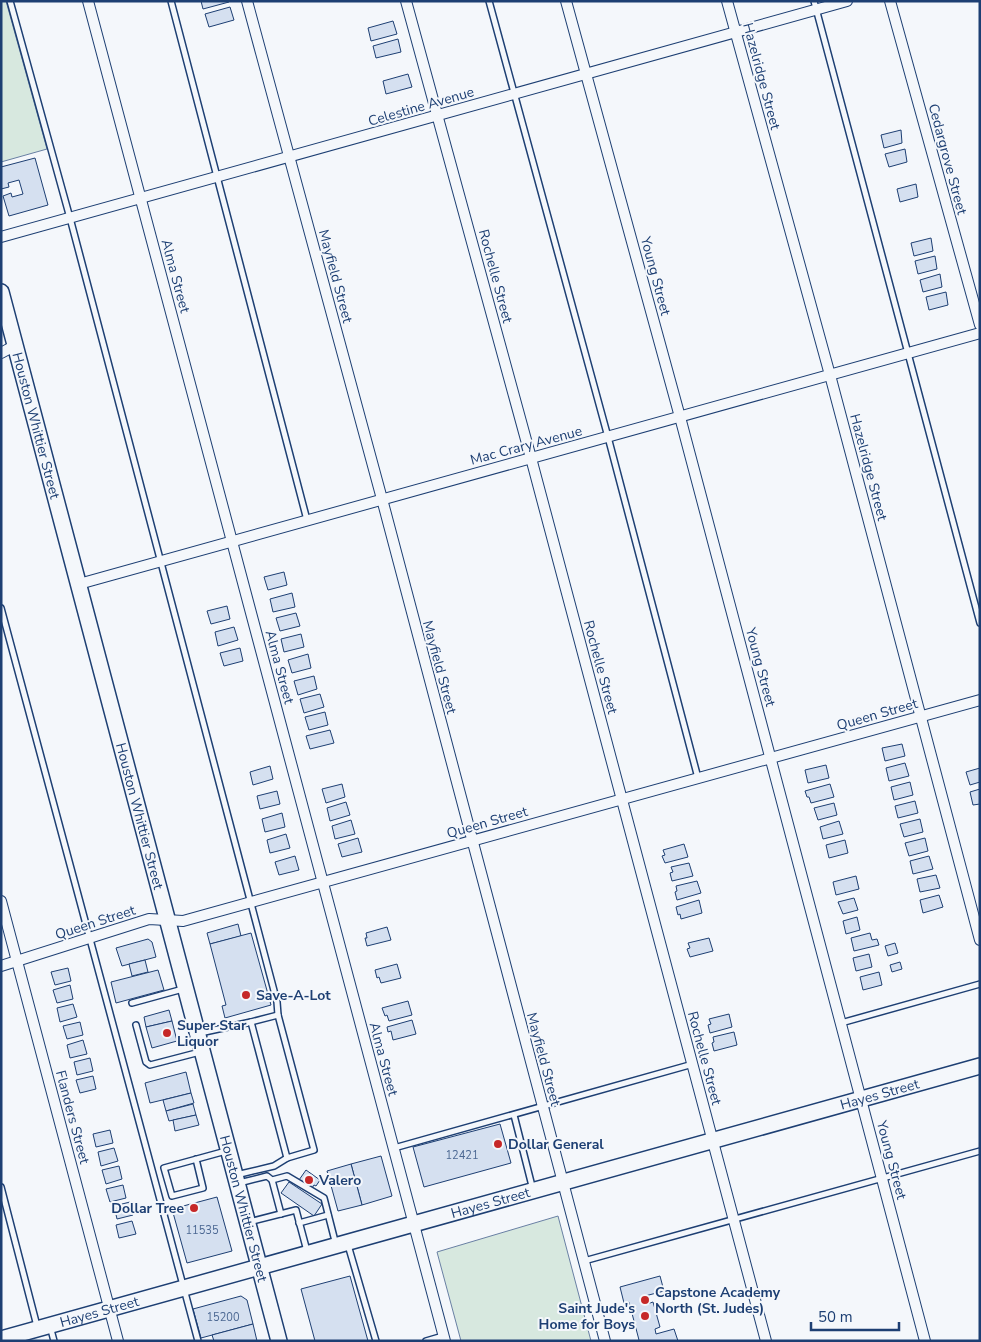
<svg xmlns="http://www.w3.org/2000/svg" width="981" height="1342" font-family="'Nunito Sans',sans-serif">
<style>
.green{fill:#d7e8df;stroke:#687fa3}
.building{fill:#d5e0f0;stroke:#1d3f73}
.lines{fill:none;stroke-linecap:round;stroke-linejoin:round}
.lane-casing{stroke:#1d3f73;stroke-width:8}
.street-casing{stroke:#1d3f73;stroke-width:12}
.secondary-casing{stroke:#1d3f73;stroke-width:18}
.lane{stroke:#f4f7fb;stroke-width:5}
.street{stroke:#f4f7fb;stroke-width:10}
.secondary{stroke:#f4f7fb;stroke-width:15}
.poi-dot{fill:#c62828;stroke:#f4f7fb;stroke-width:2}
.labels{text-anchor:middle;stroke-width:4;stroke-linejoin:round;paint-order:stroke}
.number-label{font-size:11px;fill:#4b6792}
.street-label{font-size:14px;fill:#1d3f73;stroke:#f4f7fb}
.poi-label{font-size:14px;font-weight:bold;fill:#1d3f73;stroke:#f4f7fb;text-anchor:start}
</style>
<rect width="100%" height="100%" fill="#f4f7fb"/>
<!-- green -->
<g class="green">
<path d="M1,1h5l41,148 -46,13z"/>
<path d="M558,1216l33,125h-130l-24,-89z"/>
</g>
<!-- building -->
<g class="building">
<path d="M201,1h28v1l-26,7z"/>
<path d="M230,7l4,13 -25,7 -4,-13z"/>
<path d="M393,21l4,13 -26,7 -3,-13z"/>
<path d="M398,39l3,13 -25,6 -3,-12z"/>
<path d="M408,74l4,13 -26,7 -3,-13z"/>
<path d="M901,130l1,13 -18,5 -3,-13z"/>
<path d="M905,149l2,13 -18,5 -4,-13z"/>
<path d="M35,158l13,47 -39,11 -6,-20 8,-3 1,4 11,-3 -4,-14 -11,3 1,4 -8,2v-22z"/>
<path d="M916,184l2,13 -18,5 -3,-13z"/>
<path d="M931,238l2,13 -19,5 -3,-13z"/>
<path d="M935,256l2,13 -19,5 -3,-13z"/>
<path d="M940,274l2,13 -19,5 -3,-12z"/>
<path d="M946,292l2,13 -19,5 -3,-13z"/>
<path d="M284,572l3,13 -19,5 -4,-13z"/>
<path d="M292,593l3,14 -22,5 -3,-13z"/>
<path d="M227,606l3,13 -19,5 -4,-13z"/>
<path d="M296,613l4,13 -20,5 -4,-13z"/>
<path d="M234,627l4,13 -20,6 -3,-14z"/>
<path d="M301,634l3,13 -20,5 -3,-13z"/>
<path d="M240,648l3,13 -19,5 -4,-13z"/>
<path d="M308,654l3,14 -19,5 -4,-13z"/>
<path d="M314,676l3,13 -19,6 -4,-14z"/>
<path d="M320,694l4,13 -20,6 -4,-14z"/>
<path d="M325,712l3,13 -19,5 -4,-13z"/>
<path d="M330,730l4,13 -24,6 -4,-13z"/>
<path d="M902,744l3,12 -20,5 -3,-13z"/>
<path d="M905,763l4,13 -20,5 -3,-13z"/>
<path d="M826,765l3,13 -21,5 -3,-13z"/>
<path d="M270,766l3,13 -20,6 -3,-13z"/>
<path d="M980,768v14l-10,3 -4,-13z"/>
<path d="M910,782l3,13 -19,5 -3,-13z"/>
<path d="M342,784l3,13 -19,6 -4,-14z"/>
<path d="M830,784l4,13 -23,6 -2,-6h-2l-2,-6z"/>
<path d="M980,789v15l-7,1 -3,-13z"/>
<path d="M277,791l3,13 -20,5 -3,-13z"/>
<path d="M915,801l3,12 -20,5 -3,-12z"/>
<path d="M346,802l4,13 -20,6 -3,-13z"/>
<path d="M834,803l3,12 -19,5 -4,-12z"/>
<path d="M282,813l3,14 -20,5 -3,-13z"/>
<path d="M920,819l3,13 -19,5 -4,-13z"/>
<path d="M351,820l4,14 -20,5 -3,-13z"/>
<path d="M839,821l4,13 -20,5 -3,-12z"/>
<path d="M286,834l4,14 -20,5 -3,-13z"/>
<path d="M358,838l4,14 -20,5 -4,-13z"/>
<path d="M925,838l3,13 -19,5 -4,-13z"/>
<path d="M845,840l3,13 -19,5 -3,-13z"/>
<path d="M684,844l4,13 -23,6 -3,-7 3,-1 -2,-5z"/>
<path d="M295,856l4,14 -20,5 -4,-13z"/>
<path d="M929,856l4,13 -20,5 -3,-13z"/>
<path d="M689,863l4,13 -21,5 -2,-8 3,-1 -2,-5z"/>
<path d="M936,875l4,13 -20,4 -3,-13z"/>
<path d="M856,876l3,13 -23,6 -3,-13z"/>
<path d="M697,881l4,12 -24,7 -2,-8 2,-1 -1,-5z"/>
<path d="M939,895l4,12 -20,6 -3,-13z"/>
<path d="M854,898l4,12 -15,4 -5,-12z"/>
<path d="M699,900l3,13 -21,6 -1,-5 -2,1 -2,-8z"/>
<path d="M857,917l3,13 -14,4 -3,-13z"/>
<path d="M238,924l3,12 -31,8 -3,-11z"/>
<path d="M387,927l4,13 -24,6 -2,-8h2l-1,-5z"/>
<path d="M251,933l20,72 -46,13 -3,-12 4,-1 -16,-61z"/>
<path d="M870,933l2,7 5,-1 2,6 -25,6 -3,-13z"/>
<path d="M709,938l4,13 -23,6 -3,-8 3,-1 -2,-5z"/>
<path d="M148,939l4,3 4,15 -34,9 -6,-18z"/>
<path d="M895,943l3,10 -10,3 -3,-10z"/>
<path d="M869,954l3,13 -16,4 -3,-13z"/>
<path d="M145,960l3,12 -16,4 -3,-12z"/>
<path d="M900,962l2,7 -10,3 -2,-7z"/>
<path d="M397,964l4,14 -20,5 -2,-6 -2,1 -2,-8z"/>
<path d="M68,968l3,13 -16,4 -4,-13z"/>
<path d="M158,970l6,20 -48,13 -5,-21z"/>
<path d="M879,972l3,13 -19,5 -3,-13z"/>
<path d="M70,985l3,14 -16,4 -4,-13z"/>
<path d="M408,1001l4,14 -23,6 -2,-6 -2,1 -3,-8z"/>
<path d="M73,1004l4,13 -17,5 -3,-14z"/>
<path d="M169,1010l3,11 -26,6 -2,-10z"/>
<path d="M729,1014l3,13 -22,6 -2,-8 3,-1 -2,-5z"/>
<path d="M412,1020l4,14 -23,6 -2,-9 -3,1 -1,-5z"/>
<path d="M172,1021l5,20 -25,7 -6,-21z"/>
<path d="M80,1022l3,13 -16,4 -4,-13z"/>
<path d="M734,1032l3,13 -23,6 -2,-8 2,-1 -1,-5z"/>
<path d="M83,1040l4,14 -17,4 -3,-13z"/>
<path d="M90,1058l3,13 -16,4 -3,-13z"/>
<path d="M186,1072l5,21 -41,10 -5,-20z"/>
<path d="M93,1076l3,13 -16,4 -4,-13z"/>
<path d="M191,1093l3,10 -28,8 -3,-11z"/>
<path d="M193,1104l3,11 -27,6 -3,-10z"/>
<path d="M196,1115l3,10 -24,6 -2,-11z"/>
<path d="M500,1124l11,39 -87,24 -11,-40z"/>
<path d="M110,1130l3,13 -17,4 -3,-13z"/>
<path d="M114,1148l4,13 -17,5 -3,-14z"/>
<path d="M381,1156l11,40 -30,9 -11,-41z"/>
<path d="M351,1164l11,41 -24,6 -11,-40z"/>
<path d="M119,1166l3,13 -16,5 -4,-14z"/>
<path d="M306,1170l14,10 -4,6 -2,-1 -2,3 -13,-8z"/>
<path d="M289,1182l33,22 -8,12 -33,-23z"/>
<path d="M123,1185l3,13 -16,4 -4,-13z"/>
<path d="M217,1197l15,54 -45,12 -15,-54z"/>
<path d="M130,1202l3,13 -16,4 -3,-13z"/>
<path d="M132,1221l4,13 -17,4 -3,-13z"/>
<path d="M350,1276l18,65h-53l-14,-52z"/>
<path d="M660,1276l4,15 -19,5 2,8 6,-2 7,25 -5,2 1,5 18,-5 4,12h-41l2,-1 -10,-38 -5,1 -4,-16z"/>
<path d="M241,1296l6,4 6,24 -52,14 -8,-29z"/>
<path d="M253,1324l4,17h-43l-2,-6z"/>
</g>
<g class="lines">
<!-- lane casing -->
<g class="lane-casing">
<g id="lane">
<path d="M10,1l60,217 207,784 1,13 36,135 -27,8 -36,-136 -51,11"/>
<path d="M171,1l136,519"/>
<path d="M489,1l119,436 90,341"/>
<path d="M814,1l166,622"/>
<path d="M1,608l197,733"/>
<path d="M132,1003l51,-14"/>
<path d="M251,1022l27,-7"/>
<path d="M841,1023l139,-39"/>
<path d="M136,1025l10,37 4,3 50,-13"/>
<path d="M514,1115l19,75"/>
<path d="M394,1148l299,-84"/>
<path d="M196,1159l7,29 -31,8 -8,-28 62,-17"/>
<path d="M236,1175l38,-9 13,-8"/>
<path d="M272,1180l9,34"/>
<path d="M239,1183l28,-7 5,4 15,-4 37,22 12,47"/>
<path d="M1,1187l36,139"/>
<path d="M249,1222l47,-12 11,41"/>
<path d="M299,1223l29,-8"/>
<path d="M348,1245l28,96"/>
<path d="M584,1261l396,-110"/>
<path d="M50,1326l4,15"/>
<path d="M426,1341l17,-5"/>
</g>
</g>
<!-- street casing -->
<g class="street-casing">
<g id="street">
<path d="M88,1l357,1340"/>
<path d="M247,1l135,498 223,842"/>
<path d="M406,1l125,457 235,883"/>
<path d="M566,1l114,416 245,924"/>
<path d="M727,1l103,374 150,565"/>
<path d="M890,1l90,324"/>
<path d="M1,237l846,-236"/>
<path d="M1,353l15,-8"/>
<path d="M79,584l901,-251"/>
<path d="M1,901l117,440"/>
<path d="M1,966l148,-47 34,2 797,-221"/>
</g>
</g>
<!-- secondary casing -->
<g class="secondary-casing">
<g id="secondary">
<path id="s1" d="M1,292l278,1049"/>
<path id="s2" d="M1,1339l979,-273"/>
</g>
</g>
<!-- lane -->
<use href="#lane" class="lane"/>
<!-- street -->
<use href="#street" class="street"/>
<!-- secondary -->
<use href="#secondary" class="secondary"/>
</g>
<!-- markers -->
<g class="poi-dot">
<circle cx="246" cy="995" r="5"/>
<circle cx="167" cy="1033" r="5"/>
<circle cx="498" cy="1144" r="5"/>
<circle cx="309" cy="1180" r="5"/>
<circle cx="194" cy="1208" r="5"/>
<circle cx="645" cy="1300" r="5"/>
<circle cx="645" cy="1316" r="5"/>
</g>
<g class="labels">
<!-- number labels -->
<g class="number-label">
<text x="462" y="1159">12421</text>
<text x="202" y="1234">11535</text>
<text x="223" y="1321">15200</text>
</g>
<!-- street labels -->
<g class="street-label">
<text transform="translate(762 76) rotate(75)" y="5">Hazelridge Street</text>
<text transform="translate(421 106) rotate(-16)" y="5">Celestine Avenue</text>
<text transform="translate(948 159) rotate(75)" y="5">Cedargrove Street</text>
<text transform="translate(176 276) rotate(75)" y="5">Alma Street</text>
<text transform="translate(336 276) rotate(75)" y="5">Mayfield Street</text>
<text transform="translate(496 276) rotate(75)" y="5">Rochelle Street</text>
<text transform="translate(656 276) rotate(75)" y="5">Young Street</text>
<text dy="5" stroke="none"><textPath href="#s1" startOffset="138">Houston Whittier Street</textPath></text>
<text transform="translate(526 445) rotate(-15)" y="5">Mac Crary Avenue</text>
<text transform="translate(869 467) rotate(75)" y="5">Hazelridge Street</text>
<text transform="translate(280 667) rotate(75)" y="5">Alma Street</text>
<text transform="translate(440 667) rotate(75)" y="5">Mayfield Street</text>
<text transform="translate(601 667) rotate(75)" y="5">Rochelle Street</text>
<text transform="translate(761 667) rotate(75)" y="5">Young Street</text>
<text transform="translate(877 714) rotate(-16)" y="5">Queen Street</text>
<text dy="5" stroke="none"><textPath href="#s1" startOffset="542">Houston Whittier Street</textPath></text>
<text transform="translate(487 822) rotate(-16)" y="5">Queen Street</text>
<text transform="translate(95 922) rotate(-18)" y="5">Queen Street</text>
<text transform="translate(705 1058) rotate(75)" y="5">Rochelle Street</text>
<text transform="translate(384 1059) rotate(75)" y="5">Alma Street</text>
<text transform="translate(544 1059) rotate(75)" y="5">Mayfield Street</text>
<text dy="5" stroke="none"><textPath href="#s2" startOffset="912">Hayes Street</textPath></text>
<text transform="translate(73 1117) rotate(75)" y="5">Flanders Street</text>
<text transform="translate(892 1160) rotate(75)" y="5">Young Street</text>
<text dy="5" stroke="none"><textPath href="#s2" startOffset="508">Hayes Street</textPath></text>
<text dy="5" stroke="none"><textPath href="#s1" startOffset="948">Houston Whittier Street</textPath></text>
<text dy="5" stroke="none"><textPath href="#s2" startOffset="102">Hayes Street</textPath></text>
</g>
<!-- poi labels -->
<g class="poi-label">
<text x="256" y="1000">Save-A-Lot</text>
<text x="177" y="1030">Super Star<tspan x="177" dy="16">Liquor</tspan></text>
<text x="508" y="1149">Dollar General</text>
<text x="319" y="1185">Valero</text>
<text x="184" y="1213" text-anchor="end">Dollar Tree</text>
<text x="655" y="1297">Capstone Academy<tspan x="655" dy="16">North (St. Judes)</tspan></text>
<text x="635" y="1313" text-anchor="end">Saint Jude's<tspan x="635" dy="16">Home for Boys</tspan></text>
</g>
</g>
<!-- border -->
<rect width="981" height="1342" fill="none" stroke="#1d3f73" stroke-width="5"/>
<!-- scale -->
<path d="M811 1322v8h88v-8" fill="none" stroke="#1d3f73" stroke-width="2.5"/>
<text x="818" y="1322" font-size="15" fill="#1d3f73" stroke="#f4f7fb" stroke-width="4" paint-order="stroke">50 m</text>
</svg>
